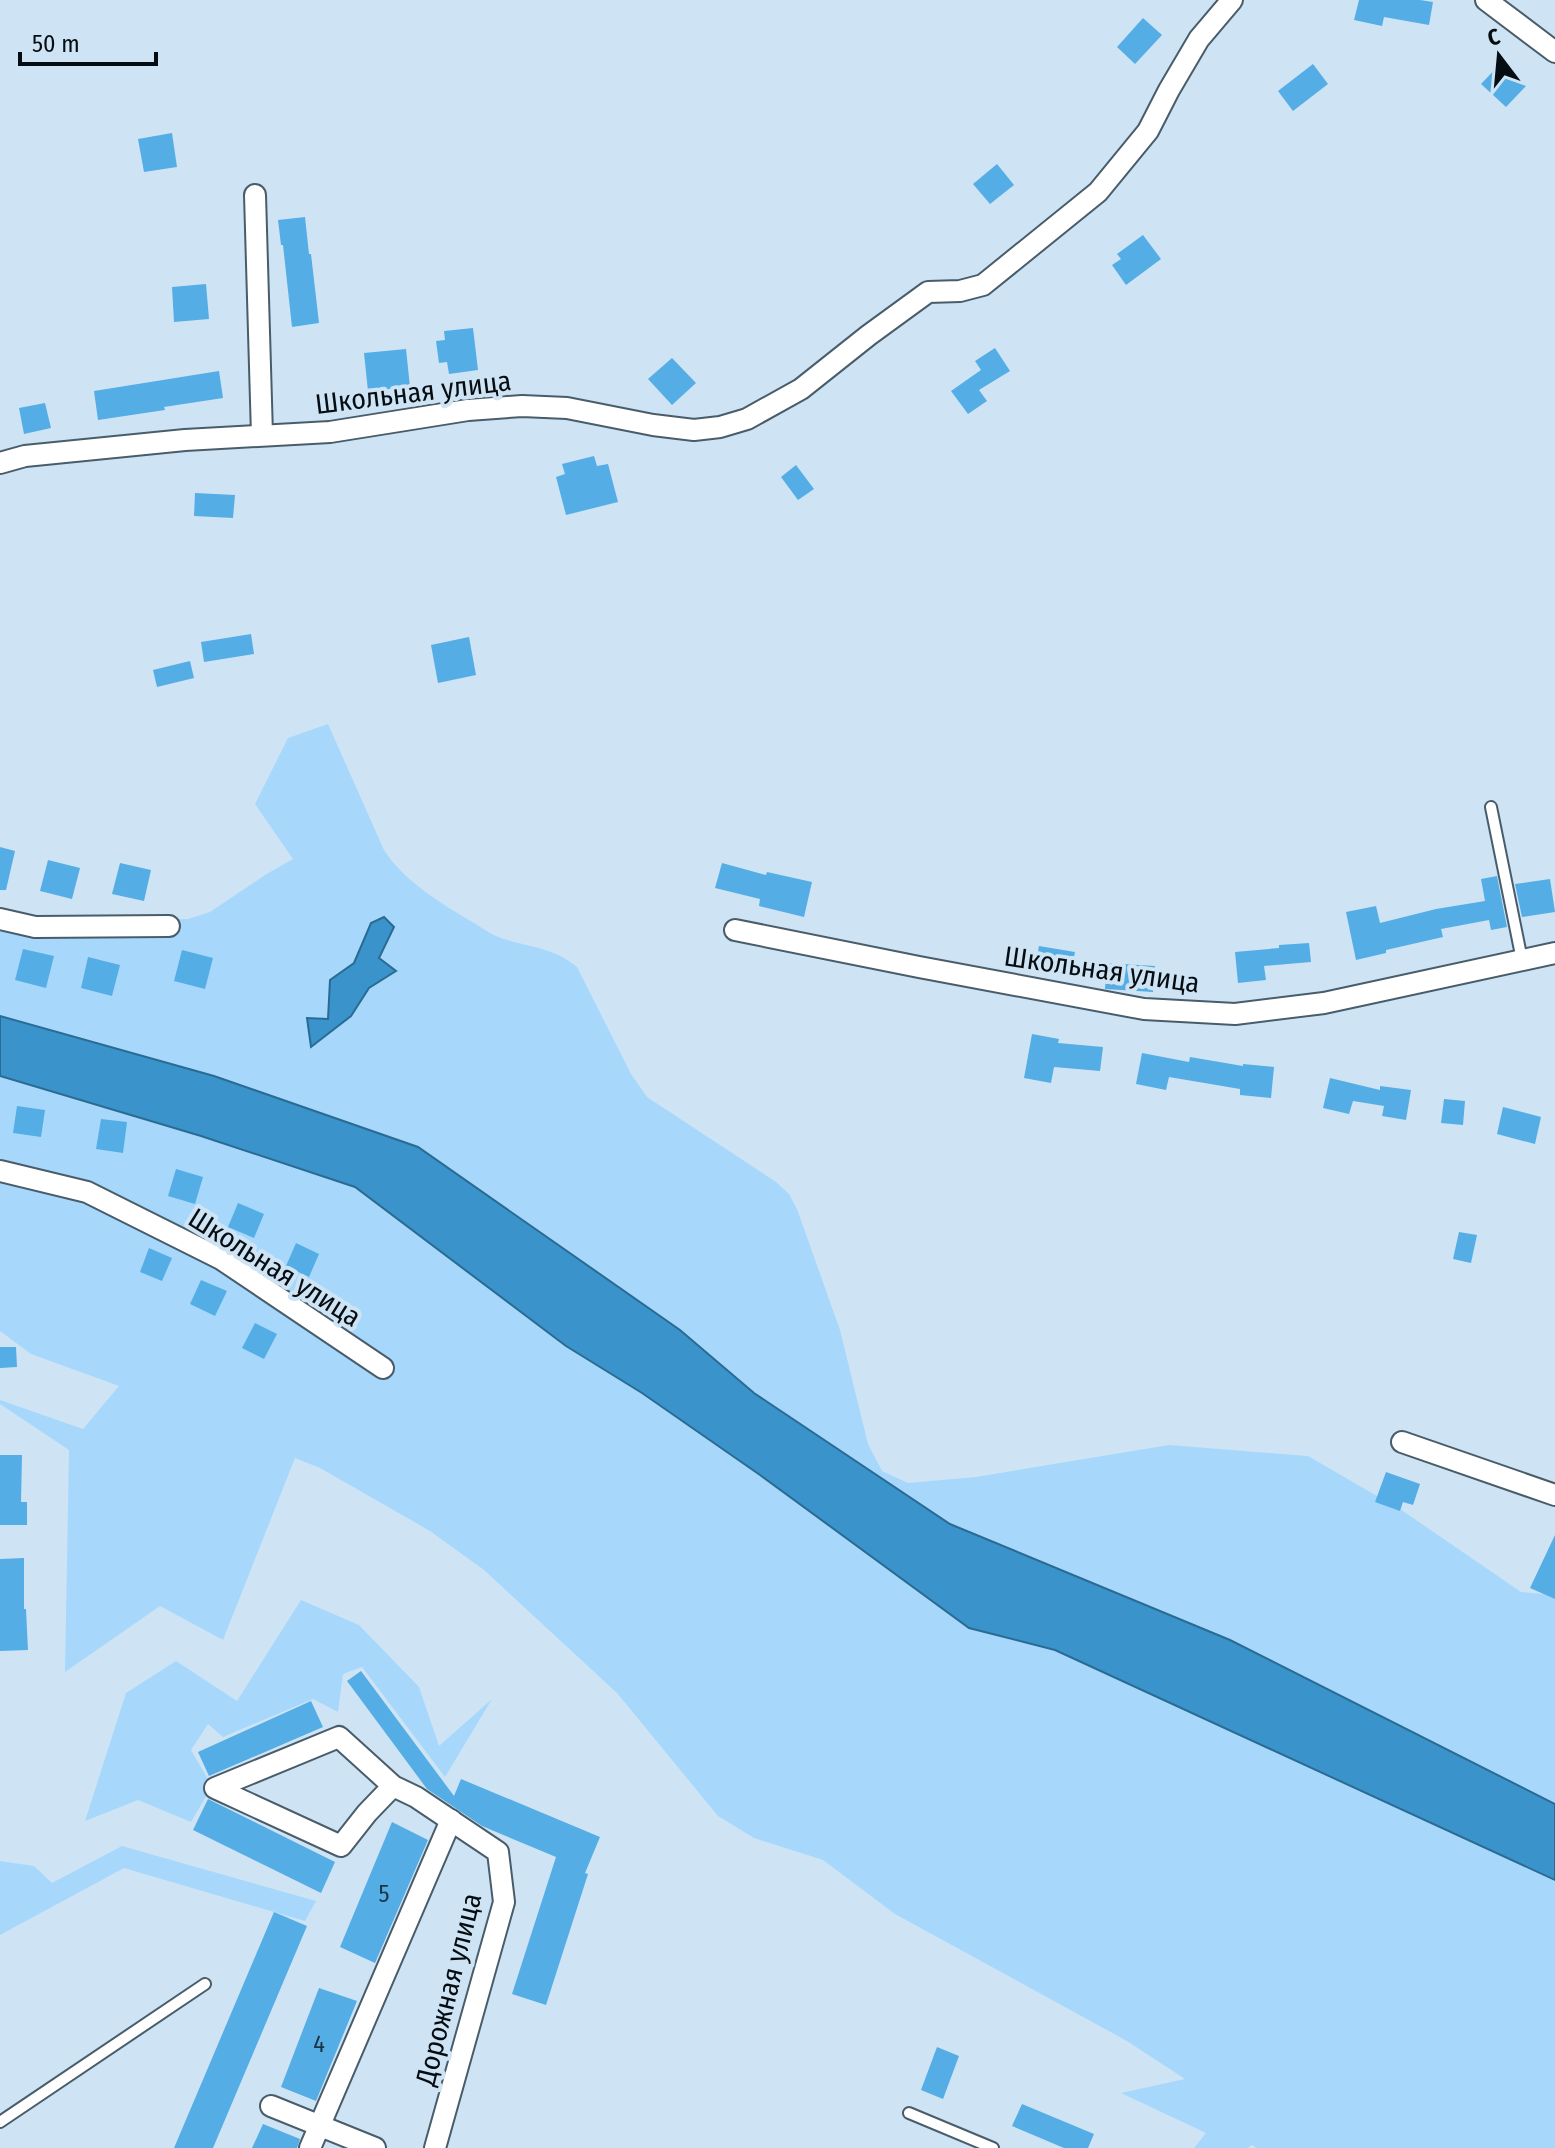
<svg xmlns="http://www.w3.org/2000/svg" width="1555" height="2148" font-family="'Fira Sans Condensed',sans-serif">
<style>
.green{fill:#a7d8fc}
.water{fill:#3a93ca;stroke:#2a6b93;stroke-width:2}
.building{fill:#55ade5}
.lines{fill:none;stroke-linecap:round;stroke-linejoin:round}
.lane-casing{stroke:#495c6a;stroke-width:14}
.street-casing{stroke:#495c6a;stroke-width:24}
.lane{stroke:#fff;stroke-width:10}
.street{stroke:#fff;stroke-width:20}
.labels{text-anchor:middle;stroke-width:8;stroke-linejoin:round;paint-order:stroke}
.number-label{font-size:24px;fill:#1a3547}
.street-label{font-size:28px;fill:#060d12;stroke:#cee4f4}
</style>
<rect width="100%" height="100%" fill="#cee4f4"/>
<!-- green -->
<g class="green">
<path d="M328,724l56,126c19,30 55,52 85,70 9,5 18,12 27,16 29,12 55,9 81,31l54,107 16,23 129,85 13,12 8,15 43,121 28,114 14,27 26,12 68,-6 193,-32 139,11 95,55 118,81 34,3v553h-299l-4,-3 -4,3h-54l12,-15 -85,-40 64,-14 -58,-38 -232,-127 -72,-54 -69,-22 -36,-22 -101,-123 -133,-123 -54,-39 -110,-63 -25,-10 -72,182 -63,-34 -95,66 4,-222 -69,-46v-4l83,29 36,-43 -88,-32 -31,-23v-418l81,8 107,-2 22,-7 55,-37 28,-16 -38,-55 33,-66z"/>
<path d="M301,1600l58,25 60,62 20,59 53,-47 -47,78 -83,-110 -19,7 -5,38 -25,-13 -90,38 -15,-13 -17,26 21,36 -21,36 -53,-22 -53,21 41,-128 50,-32 61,40z"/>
<path d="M122,1846l194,55 -11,20 -181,-53 -124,67v-74l34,5 18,17z"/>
</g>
<!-- water -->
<g class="water">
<path d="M384,917l10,10 -15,31 17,13 -27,17 -18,28 -40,31 -4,-29 21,1 2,-39 24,-17 17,-40z"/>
<path d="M0,1016l214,60 204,71 262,183 74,63 196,131 280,116 325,164v76l-500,-230 -86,-22 -209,-153 -118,-82 -76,-47 -211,-159 -154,-51 -201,-60z"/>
</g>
<!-- building -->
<g class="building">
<path d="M1359,0h61l13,2 -4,23 -45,-8 -2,9 -28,-6z"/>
<path d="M1143,18l19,17 -27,29 -18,-17z"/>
<path d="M1502,62l25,23 -21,22 -25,-23z"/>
<path d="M1313,64l15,20 -35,27 -15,-20z"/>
<path d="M172,133l5,34 -33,5 -6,-33z"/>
<path d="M997,164l17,21 -24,19 -17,-20z"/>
<path d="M305,217l4,37h2l8,69 -27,4 -9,-82h-2l-3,-25z"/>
<path d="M1143,235l18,24 -35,26 -14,-20 9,-6 -4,-5z"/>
<path d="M206,284l3,35 -35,3 -2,-35z"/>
<path d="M473,328l5,42 -29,4 -2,-12 -8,1 -3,-22 9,-1 -1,-9z"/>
<path d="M995,348l15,23 -31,19 8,11 -19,13 -17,-23 30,-21 -6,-9z"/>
<path d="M406,349l4,38 -42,4 -4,-38z"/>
<path d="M672,358l24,25 -24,22 -24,-26z"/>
<path d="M219,371l4,27 -59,9 1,3 -67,10 -4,-29z"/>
<path d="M45,403l6,25 -27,6 -5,-26z"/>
<path d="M594,456l3,10 11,-2 10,38 -52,13 -10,-38 9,-3 -3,-10z"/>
<path d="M796,465l18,24 -16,11 -17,-23z"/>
<path d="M195,493l40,2 -2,23 -39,-2z"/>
<path d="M251,634l3,20 -50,8 -3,-20z"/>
<path d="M469,637l7,38 -38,8 -7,-38z"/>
<path d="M190,661l4,17 -37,9 -4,-17z"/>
<path d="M0,847l15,4 -9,39h-6z"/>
<path d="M48,860l32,8 -8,31 -32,-8z"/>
<path d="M120,863l31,7 -7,31 -32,-7z"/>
<path d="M722,863l44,12 1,-3 45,10 -8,35 -45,-11 1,-7 -45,-11z"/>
<path d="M1497,876l10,51 -16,3 -2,-10 -48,9 2,8 -57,13v3l-30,7 -10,-48 30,-6 4,17 56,-14 49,-8 -4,-22z"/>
<path d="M1550,879l5,33 -33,5 -7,-33z"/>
<path d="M1309,943l2,19 -47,4 2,14 -28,3 -3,-31 44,-4v-3z"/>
<path d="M1039,946l36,6 -4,22 -36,-7z"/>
<path d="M23,949l31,7 -8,32 -31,-8z"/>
<path d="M182,950l31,8 -8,31 -31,-8z"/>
<path d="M88,957l32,8 -8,31 -31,-8z"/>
<path d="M1107,963l48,3 -2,26 -48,-3z"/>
<path d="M1032,1034l27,5 -1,4 45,4 -3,24 -46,-4 -3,16 -27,-5z"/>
<path d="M1142,1053l47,9 1,-5 53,9v-2l31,3 -3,31 -31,-3v-6l-71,-12 -3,13 -30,-6z"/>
<path d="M1330,1078l50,12v-4l31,4 -5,30 -24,-4 2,-10 -31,-5 -4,13 -26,-6z"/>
<path d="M1444,1099l21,2 -2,24 -22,-2z"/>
<path d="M17,1106l28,4 -4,27 -28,-4z"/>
<path d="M1503,1107l38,10 -6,27 -38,-10z"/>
<path d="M101,1119l26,3 -4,31 -27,-4z"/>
<path d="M176,1169l27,8 -8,27 -27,-8z"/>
<path d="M238,1203l26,11 -10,24 -26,-11z"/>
<path d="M1459,1232l18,3 -6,28 -18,-4z"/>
<path d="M296,1243l23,11 -10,23 -23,-11z"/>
<path d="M149,1248l23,10 -10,23 -22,-9z"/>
<path d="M201,1280l26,11 -12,25 -25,-12z"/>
<path d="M255,1323l22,11 -13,25 -22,-11z"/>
<path d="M0,1347h16l1,20 -17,1z"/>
<path d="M0,1455h22l-1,47h6v23h-27z"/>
<path d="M1386,1472l34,12 -7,21 -10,-3 -3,9 -25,-9z"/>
<path d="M1555,1535v64l-25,-11z"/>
<path d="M24,1558v51h2l2,41 -28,1v-92z"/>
<path d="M361,1671l93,125 7,-17 139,58 -15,36 3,1 -42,131 -34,-11 44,-137 -74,-31 -55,-37 -80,-108z"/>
<path d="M311,1701l12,26 -114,49 -11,-24z"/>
<path d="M208,1799l127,63 -14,31 -128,-63z"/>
<path d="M392,1822l36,18 -53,123 -35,-16z"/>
<path d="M274,1912l33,14 -94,222h-39z"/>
<path d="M319,1988l38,13 -41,100 -35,-14z"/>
<path d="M937,2047l22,9 -16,43 -22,-9z"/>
<path d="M1022,2104l72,30 -6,14h-24l-52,-22z"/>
<path d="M263,2124l37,15 -3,9h-45z"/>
</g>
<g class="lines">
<!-- lane casing -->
<g class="lane-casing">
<g id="lane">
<path d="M1491,807l31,153"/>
<path d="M909,2113l84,35"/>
<path d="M0,2122l205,-138"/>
</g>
</g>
<!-- street casing -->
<g class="street-casing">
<g id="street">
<path d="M1486,0l69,52"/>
<path d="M255,195l7,240"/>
<path d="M0,463l25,-7 160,-16 145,-8 138,-22 54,-4 45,2 86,17 41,5 26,-3 27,-8 54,-30 68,-54 59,-43 32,-1 23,-6 115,-93 50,-61 21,-41 30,-51 33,-39"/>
<path d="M0,919l35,8 134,-1"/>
<path d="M735,930l184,37 225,42 91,5 89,-11 231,-50"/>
<path d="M0,1171l87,21 134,67 162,109"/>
<path d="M1402,1442l153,53"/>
<path d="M393,1786l-26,27 -26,33 -126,-58 124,-51 54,49 23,11 82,55 6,50 -69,246"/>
<path d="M271,2106l104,42"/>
<path d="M310,2148l141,-328"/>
</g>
</g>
<!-- lane -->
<use href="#lane" class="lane"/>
<!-- street -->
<use href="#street" class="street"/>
</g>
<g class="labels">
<!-- number labels -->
<g class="number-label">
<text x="384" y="1902">5</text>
<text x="319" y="2052">4</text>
</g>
<!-- street labels -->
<g class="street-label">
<text transform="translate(413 392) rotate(-7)" y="10">Школьная улица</text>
<text transform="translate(1102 969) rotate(8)" y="10">Школьная улица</text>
<text transform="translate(275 1267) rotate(32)" y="10">Школьная улица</text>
<text transform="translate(448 1989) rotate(-76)" y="10">Дорожная улица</text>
</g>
</g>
<!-- north arrow -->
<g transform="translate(1499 56) rotate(344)" stroke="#cee4f4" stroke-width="6" paint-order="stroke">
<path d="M0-6L14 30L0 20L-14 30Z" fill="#060d12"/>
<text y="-12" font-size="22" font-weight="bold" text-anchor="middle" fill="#060d12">С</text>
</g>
<!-- scale -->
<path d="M20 52v12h136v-12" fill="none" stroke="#060d12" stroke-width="4"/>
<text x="32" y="52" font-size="24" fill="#060d12" stroke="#cee4f4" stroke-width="6" paint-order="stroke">50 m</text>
</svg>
